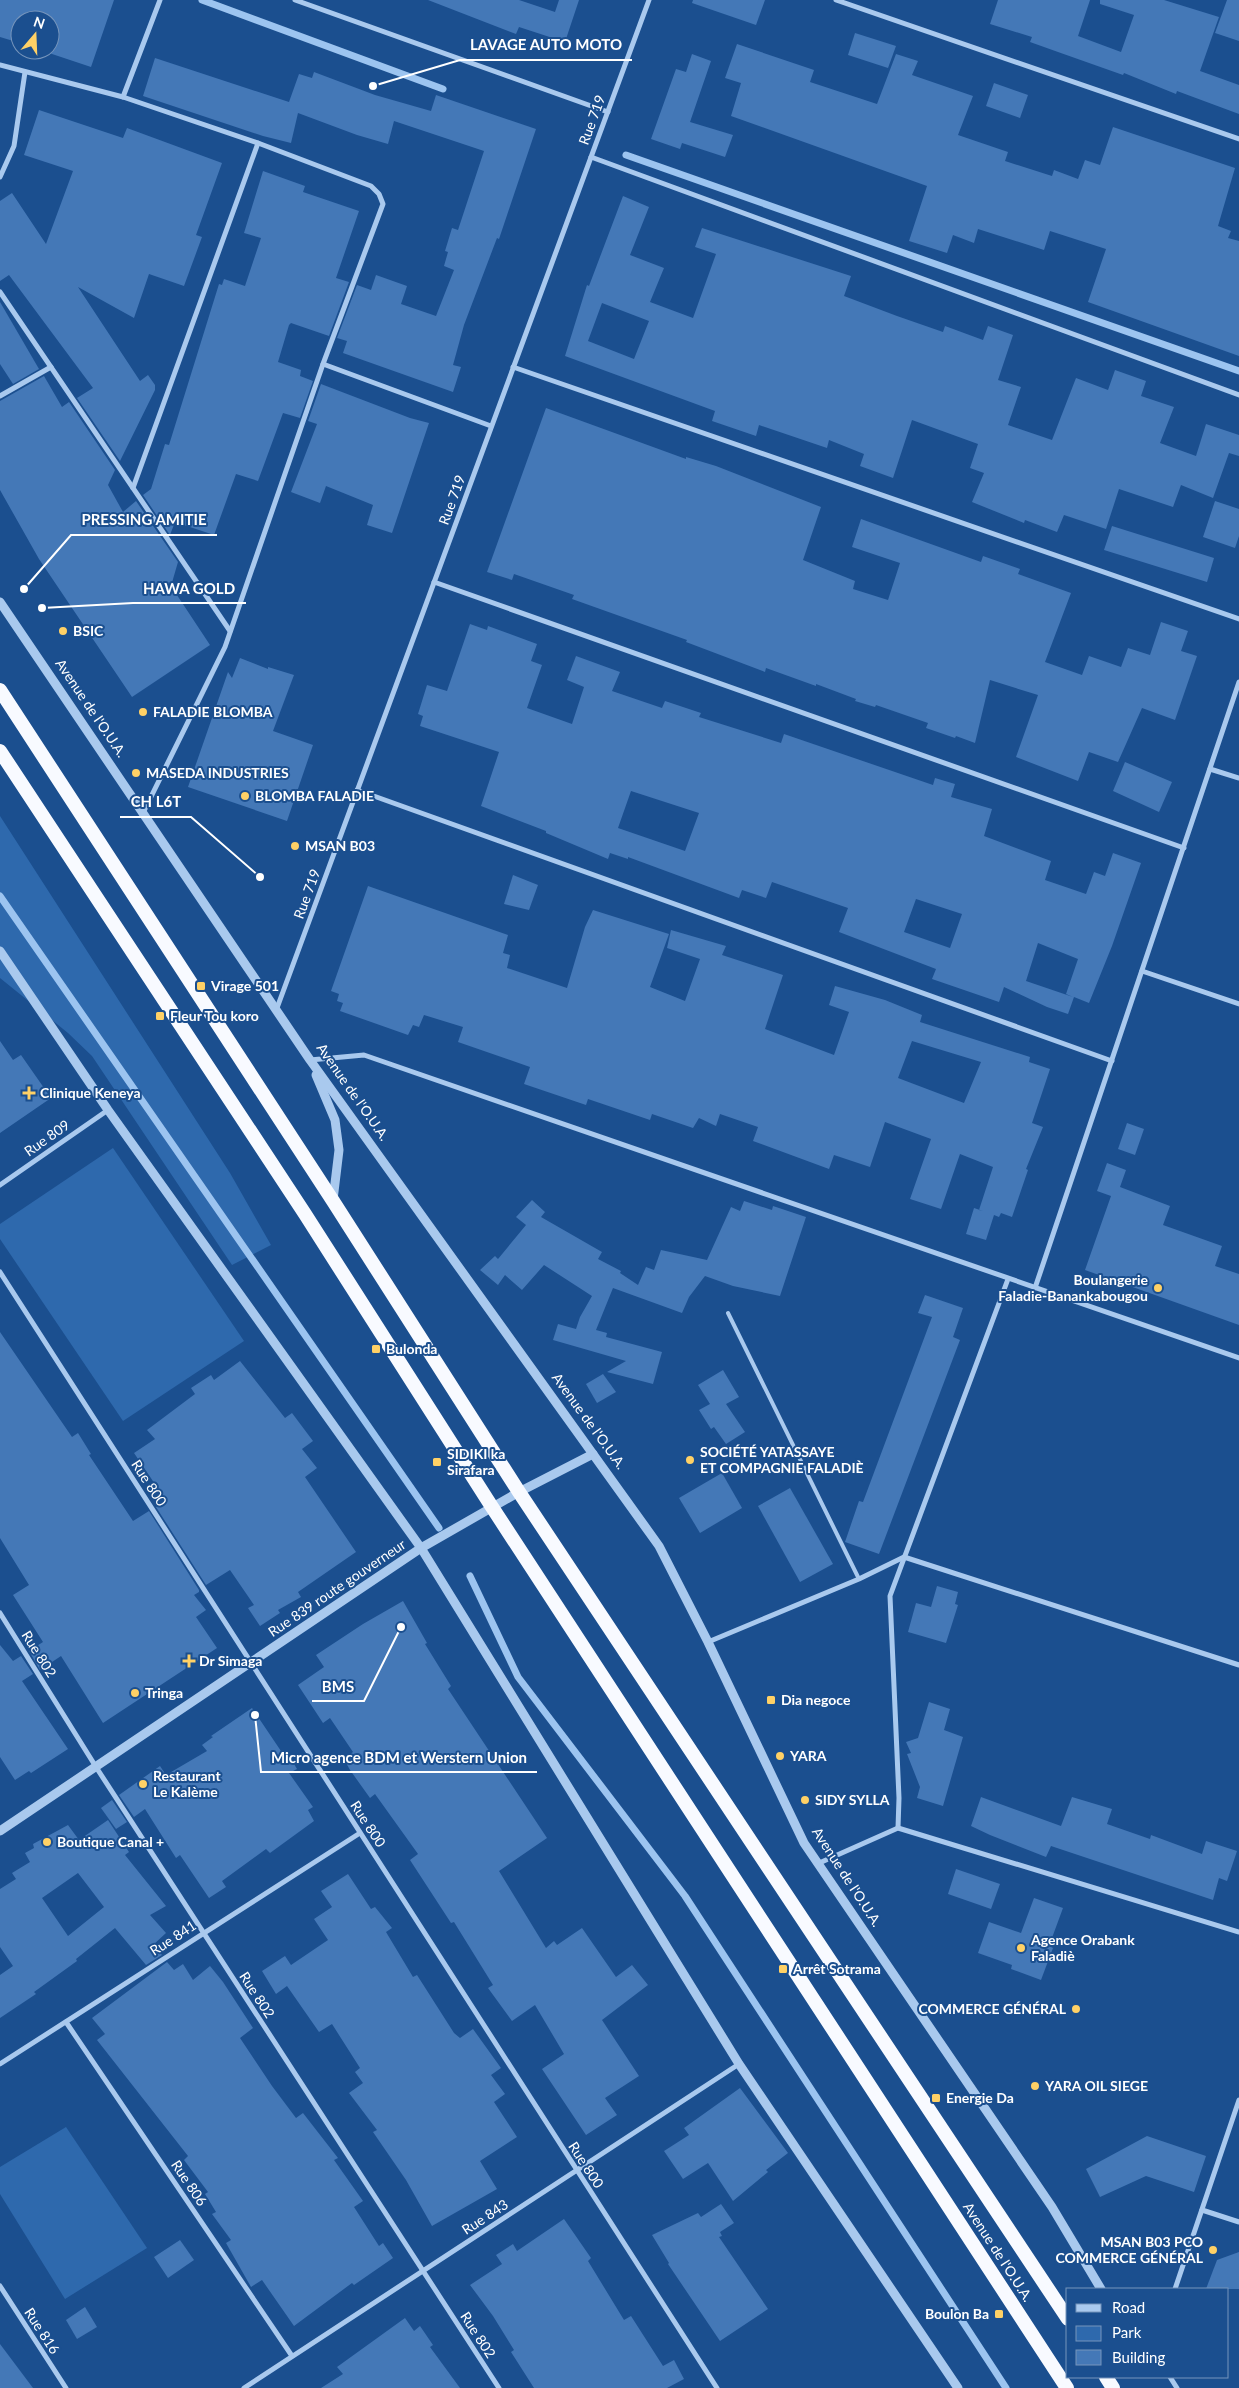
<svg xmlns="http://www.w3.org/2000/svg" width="1239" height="2388" font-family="Lato,sans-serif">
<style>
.green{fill:#2e69ad}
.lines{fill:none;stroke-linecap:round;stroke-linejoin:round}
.stream{stroke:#9cc4f0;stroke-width:7}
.building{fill:#4478b7;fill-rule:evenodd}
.service{stroke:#a9c9ee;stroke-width:4}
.minor{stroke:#a9c9ee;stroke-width:5}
.tertiary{stroke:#a9c9ee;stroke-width:9}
.trunk{stroke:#f8faff;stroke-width:14}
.poi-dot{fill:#ffd166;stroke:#1b4f8f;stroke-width:2}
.labels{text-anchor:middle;stroke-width:4;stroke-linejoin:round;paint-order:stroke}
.street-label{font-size:14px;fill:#fff;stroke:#1b4f8f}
.poi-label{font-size:14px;font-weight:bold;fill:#fff;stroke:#1b4f8f;text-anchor:start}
.leader{fill:none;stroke:#fff;stroke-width:2}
.callout-dot{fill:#fff;stroke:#1b4f8f;stroke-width:2}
.callout-label{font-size:15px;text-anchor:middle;font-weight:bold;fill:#fff;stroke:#1b4f8f;stroke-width:4;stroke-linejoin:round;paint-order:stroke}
</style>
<rect width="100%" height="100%" fill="#1b4f8f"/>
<!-- green -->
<g class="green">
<path d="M0,816l230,357 41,72 -39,20 -140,-209 -24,-23 -68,-55z"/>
<path d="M113,1148l131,193 -121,80 -123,-182v-15z"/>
<path d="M66,2127l81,121 -82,51 -65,-105v-27z"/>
</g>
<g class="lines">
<!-- stream -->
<g class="stream">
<path d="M202,0l241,89"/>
<path d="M626,155l613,216"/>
<path d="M0,896l439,632"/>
<path d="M470,1576l48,101 167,219 321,492"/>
</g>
</g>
<!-- building -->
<g class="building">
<path d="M0,0h114l-23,67 -51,-17h10v-30h-30v23l-20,-6z"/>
<path d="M428,0h91l36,12 4,-12h20l-14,42 -46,-15 -3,7z"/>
<path d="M693,0h72l-9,25 -64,-22z"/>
<path d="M998,0h92l-12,36 43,16 13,-37 -34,-11v-4h64l55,17 -19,54 39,14v29l-62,-23 -1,3 -52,-21 -1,2 -65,-23 -28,-10 2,-5 -42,-13z"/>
<path d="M1227,0h12v41l-24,-8z"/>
<path d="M855,33l41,13 -8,22 -40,-13z"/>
<path d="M737,44l77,26 -4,12 67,22 19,-50 22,7 -6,14 61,21 -15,39 50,17 -3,9 47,15 2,-6 24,9 7,-19 15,5 13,-38 122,41 -17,58 13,5 -3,7 11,3v115l-151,-54 18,-53 -56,-18 -6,19 -66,-21 -4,14 -21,-8 -6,18 -38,-12 18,-55 -196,-70 10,-33 -16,-5z"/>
<path d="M692,54l19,7 -21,61 43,13 -8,22 -43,-14 -2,6 -29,-10 25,-70 10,3z"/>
<path d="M155,58l134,44 10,-28 13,4 2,-6 61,23 56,16 5,-16 100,34 -37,110 -2,-1 -33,87 -11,40 8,2 -8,25 -110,-39 4,-12 -10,-3 20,-53 14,5 5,-15 31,11 -6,18 35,12 18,-46 -10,-4 4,-14 -3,-1 7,-23 6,2 26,-79 -90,-30 -6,23 -31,-9 -59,-22 -7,30 -28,-7 -120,-40z"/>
<path d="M994,83l34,12 -8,23 -34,-12z"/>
<path d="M39,110l84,28 4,-10 95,35 -26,72 6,2 -18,49 -35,-12 -15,44 -56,-31 62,94 8,-6 7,10v5l-35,71 -43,-63 16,-10 -84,-113 -9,6v-80l12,-8 34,51 27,-73 -49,-16z"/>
<path d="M263,171l42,15 -2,6 56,19 -23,67 13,4 -20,54 -38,-13 -2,2 -11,37 23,8 -1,6 13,5 -13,37 -17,-5 -25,68 -22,-7 -22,61 -39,-13 -5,13 -27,-40 8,-6 14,-45 4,1 50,-161 3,1 2,-6 21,7 16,-48 -17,-5z"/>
<path d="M623,196l26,11 -19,48 34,13 -14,34 43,16 23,-64 -21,-7 7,-19 149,48 -7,20 53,20 46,16 2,-6 38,14 5,-14 25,9 -15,45 23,7 -13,38 44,15 24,-62 32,12 7,-20 31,11 -5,15 33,11 -14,36 36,13 10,-32 33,11v21l-10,-3 -16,45 -32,-13 -8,22 -54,-18 -13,40 -42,-14 -7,17 -32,-12 -1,3 -52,-21 12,-29 -14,-5 8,-24 -66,-24 -19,58 -33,-12 4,-12 -35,-14 -2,8 -68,-23 -3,11 -44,-15 3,-10 -150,-55 22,-71 2,1zM602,303l47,18 -15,38 -46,-18z"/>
<path d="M0,302l39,67 -26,15 -13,-20z"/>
<path d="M44,376l18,31 7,-5 46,68 -7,15 15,27 13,-11 42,61 -7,24 39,59 -78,52 -93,-138 -39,-69v-89z"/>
<path d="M321,384l89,34 19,5 -37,110 -25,-8 6,-20 -47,-19 -6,17 -29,-11 26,-68 -9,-3z"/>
<path d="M546,408l140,51v-2l30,9 105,41 -18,53 52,21 -2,8 35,11 12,-37 -48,-16 9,-28 120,43 2,-6 37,13 -2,5 53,19 -26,69 37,13 7,-19 32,11 7,-19 22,7 11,-33 27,9 -7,20 16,5 -22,64 -33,-12 -24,54 -29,-10 -11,29 -62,-24 22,-62 -48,-15 -15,63 -19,-7 -1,2 -29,-10 2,-5 -52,-18 -1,2 -20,-6 1,-2 -40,-15v2l-50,-18 -1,4 -79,-30 1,-2 -115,-41 2,-4 -60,-21 -2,6 -25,-8z"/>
<path d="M1215,501l24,8v27l-4,12 -32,-11z"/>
<path d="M1112,526l102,32 -7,24 -103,-32z"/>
<path d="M470,624l17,6 1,-4 49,18 -6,17 11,4 -15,43 45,16 12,-37 -17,-7 9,-24 44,16 -8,19 50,17 3,-7 36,12 -2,4 82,26 3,-9 149,51 2,-7 20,6 -4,13 41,12 -8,27 67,25 -6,19 41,14 8,-22 11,4 8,-23 28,10 -29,83 -23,57 -15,-6 -6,17 -21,-7 -43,-20 -5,15 -67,-23 4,-10 -97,-37 9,-24 -76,-26 -6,16 -24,-8 -3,8 -111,-41v2l-18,-6 -2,6 -62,-26v-2l-65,-25 18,-54 -79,-26 3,-10 -5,-2 9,-29 20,6zM631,791l68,22 -14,38 -67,-23zM916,899l46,15 -12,34 -46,-16zM1038,943l40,16 -12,35 7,3 -47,-16z"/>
<path d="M240,658l28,11v-2l26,8 -21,56 40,14 -26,76 -99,-34 40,-115 4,6z"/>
<path d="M1125,762l47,20 -13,30 -46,-21z"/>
<path d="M513,875l25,10 -9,25 -25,-6z"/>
<path d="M368,886l140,49 -5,18 7,2 -3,13 60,20 18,-61 8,-17 76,24 -19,53 35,14 15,-42 -33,-11 4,-18 55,16 -4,9 61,20 -18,54 69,26 15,-43 -20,-7 6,-19 50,14 37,15 -2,7 110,35 -1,5 21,7 -18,54 11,4 -17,42 2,1 -16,47 -11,-4 -2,4 -5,-2 -8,25 -20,-6 8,-26 9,3 -4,-1 14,-43 -33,-13 -19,55 -31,-10 21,-60 -46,-17 -15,45 -36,-12 -5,14 -76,-28 5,-14 -38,-13 -4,12 -17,-8 -6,10 -41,-14 -2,6 -62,-21 -2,6 -62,-21 6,-17 -72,-25 5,-15 -39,-12 -5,12 -6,-2 -5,10 -68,-24 3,-8 -6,-2 2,-7 -8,-3zM912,1041l69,21 -17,41 -66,-25z"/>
<path d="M0,1041l13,19 8,-5 30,43 -51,35z"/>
<path d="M1127,1123l17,6 -9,26 -17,-6z"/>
<path d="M1107,1163l19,7 -6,17 50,19 -7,19 59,21 -7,20 24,8v51l-154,-55 26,-74 -14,-5z"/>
<path d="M532,1200l13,12 -4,5 61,35 -4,7 23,12 -1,2 18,12 8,-18 8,3 7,-20 46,10 24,-53 9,4 4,-10 28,9 1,-4 33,11 -26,79 -47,-10 -28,-10 -16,21 -7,16 -69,-25 -17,42 11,3 -1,4 56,15 -9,32 -46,-12 19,-11 -73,-21 5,-16 18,5 4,-12 12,-21 -48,-31 -22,25 -17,-15 -7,10 -18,-15 15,-14 3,3 28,-34 -10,-8z"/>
<path d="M925,1295l38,13 -10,29 7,3 -81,214 -34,-12 14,-41 4,1 69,-185 -14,-4z"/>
<path d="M0,1332l72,105 6,-4 13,21 -2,1 44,66 16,-10 50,79v2l-5,3 12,15 -10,7 21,31 -114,75 -42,-67 -21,14 -11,-19 14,-9 -30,-47 16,-10 -29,-47z"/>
<path d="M240,1361l45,57 7,-5 21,28 -11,8 15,19 -12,9 51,75 -58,40 3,5 -23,13 2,3 -20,13 -12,-18 6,-3 -24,-35 -24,15 -50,-78 8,-5 -3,-5 2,-1 -29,-43 21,-14 -8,-9 48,-36 -4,-6 20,-13 3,5z"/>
<path d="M723,1370l16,27 -13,7 19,28 -19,12 -12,-17 -3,2 -12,-19 11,-6 -12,-19z"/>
<path d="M603,1374l13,18 -19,11 -11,-19z"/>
<path d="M722,1473l20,35 -42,25 -21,-35z"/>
<path d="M790,1488l43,76 -33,18 -42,-76z"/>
<path d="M937,1586l21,6 -3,12 3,1 -12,38 -38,-11 8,-29 15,4z"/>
<path d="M403,1601l24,42 -2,1 26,42 -3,3 99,149 -48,33 47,77 8,-7 3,4 25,-17 34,49 16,-12 16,20 -46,35 37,56 -34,22 12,17 -31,20 -44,-66 22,-15 -29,-49 -23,16 -24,-33 5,-3 -39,-63 -3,1 -41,-63 8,-6 -43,-60 -5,4 -20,-28 -6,-11 9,-7 -23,-34 -7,5 -25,-38 26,-18 -8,-12 47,-31z"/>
<path d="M0,1645l13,16 8,-5 12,18 -11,7 46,68 -37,24 -2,-2 -14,9 -15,-23z"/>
<path d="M929,1702l21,7 -6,21 19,7 -20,69 -26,-8 3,-11 -13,-33 4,-1 -5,-11 12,-4z"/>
<path d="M252,1708l31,46 4,-2 10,17 -8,4 24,34 -5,3 6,11 -44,32 -4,-4 -44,32 4,6 -17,11 -29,-43 -4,3 -31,-49 -11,8 -15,-22 41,-29 6,9 41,-24 -5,-6 11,-8 -2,-1z"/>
<path d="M981,1797l80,29 11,-29 40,12 -5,15 43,15 1,-4 51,19 4,-13 31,10 -10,30 -8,-3 -6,22 -162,-54 -5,11 -56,-22 -19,-9z"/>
<path d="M112,1800l15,22 -11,7 -15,-21z"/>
<path d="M108,1820l21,32 -4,3 41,51 -16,9 16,18 -13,12 9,10 -16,10 -31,-37 -39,31 1,2 -43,31 2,2 -36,24v-43l13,-9 -13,-19v-58l16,-10 -4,-6 18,-11 -5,-9 9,-5 -1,-4 35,-19 11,15zM78,1873l26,34 -36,29 -26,-38z"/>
<path d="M956,1869l44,15 -9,25 -43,-15z"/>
<path d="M348,1874l23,35 4,-2 17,21 -6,4 27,45 4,-2 37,58 6,5 13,-9 28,39 -10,7 14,19 -11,8 23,35 -37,24 17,28 -65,37 -26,-46 -33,-48 4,-2 -28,-37 14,-10 -8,-11 5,-4 -28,-44 -13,8 -32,-46 -11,8 -14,-23 23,-15 6,9 37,-25 -14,-21 18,-12 -11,-16z"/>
<path d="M1034,1898l29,10 -14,38 4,2 -12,32 -30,-11 1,-4 -34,-12 11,-31 32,11z"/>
<path d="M167,1962l7,8 9,-6 10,16 17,-14 13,16 30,46 -13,10 32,48 24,32 7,-5 35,45 -4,2 29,41 -9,6 25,39 4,-3 10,15 -39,27 -2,-2 -58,43 -32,-46 -11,7 -25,-44 5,-3 -19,-26 4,-2 -11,-18 3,-2 -24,-32 4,-4 -91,-116 8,-6 -13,-16z"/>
<path d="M740,2088l48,65 -22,17 2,2 -35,29 -25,-38 -25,16 -19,-28 25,-16 -5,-7z"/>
<path d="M1147,2136l59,20 -12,36 -48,-16 -46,21 -14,-28z"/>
<path d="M721,2204l13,19 -14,9 2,4 -3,1 49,72 -48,32 -52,-77 1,-1 -17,-28 46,-22 3,4z"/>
<path d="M564,2219l27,39 -3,3 36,59 7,-4 32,50 11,-6 10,19 -17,9h-133l-23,-36 3,-2 -21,-34 -23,-31 32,-21 -6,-9 17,-11 4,7z"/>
<path d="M180,2240l14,20 -26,18 -14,-21z"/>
<path d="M1239,2252v37h-33l11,-29z"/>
<path d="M85,2307l12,20 -20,12 -11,-19z"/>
<path d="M405,2318l9,13 6,-5 13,19 -3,2 30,41h-139l22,-14 -6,-7z"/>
<path d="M0,2344l33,44h-33z"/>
</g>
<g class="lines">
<!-- service -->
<path class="service" d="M728,1313l131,266"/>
<!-- minor -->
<g class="minor">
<path d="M295,0l313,112"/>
<path d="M836,0l403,139"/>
<path d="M0,65l123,32 135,46 113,43 8,8 4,10 -60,160 -98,283 -82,166"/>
<path d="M123,97l37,-97"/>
<path d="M591,157l648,238"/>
<path d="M0,177l14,-31 11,-74"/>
<path d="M0,292l230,339"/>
<path d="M323,364l168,62"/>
<path d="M513,367l726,252"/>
<path d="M0,396l51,-29"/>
<path d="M133,488l125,-345"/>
<path d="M434,582l750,266"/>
<path d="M1210,769l29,9"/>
<path d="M357,790l755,271"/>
<path d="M1142,971l97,33"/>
<path d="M277,1008l372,-1008"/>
<path d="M310,1060l54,-5 875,303"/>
<path d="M0,1185l108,-75"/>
<path d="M0,1272l717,1116"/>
<path d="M1035,1288l204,-606"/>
<path d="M0,1613l96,154 403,621"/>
<path d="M708,1642l151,-63 45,-22 335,108"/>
<path d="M898,1828l1,-30 -9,-202 118,-317"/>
<path d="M817,1864l81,-36 341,104"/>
<path d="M66,2022l226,334"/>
<path d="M0,2064l360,-231"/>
<path d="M1202,2210l37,12"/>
<path d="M0,2286l66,102"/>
<path d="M1175,2289l64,-189"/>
<path d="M1170,2377l7,11"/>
<path d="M244,2388l495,-324"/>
</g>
<!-- tertiary -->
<g class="tertiary">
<path d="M0,602l310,458 349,486 49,96 96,201 248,364 49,82"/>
<path d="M0,951l108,159 313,438 318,516 219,324"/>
<path d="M316,1075l19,45 4,30 -6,50"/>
<path d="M0,1831l421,-283 98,-56 74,-38"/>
</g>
<!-- trunk -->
<g class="trunk">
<path d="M0,690l333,511 186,291 549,827"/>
<path d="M0,751l305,463 187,293 575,881"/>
<path d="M1106,2377l7,11"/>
</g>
</g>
<!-- markers -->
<g class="poi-dot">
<circle cx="63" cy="631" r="5"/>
<circle cx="143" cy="712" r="5"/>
<circle cx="136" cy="773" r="5"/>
<circle cx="245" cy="796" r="5"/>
<circle cx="295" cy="846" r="5"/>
<rect x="196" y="981" width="10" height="10" rx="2.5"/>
<rect x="155" y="1011" width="10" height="10" rx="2.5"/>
<path d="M26.5 1085.5h5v5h5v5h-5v5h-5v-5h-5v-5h5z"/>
<circle cx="1158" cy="1288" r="5"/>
<rect x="371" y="1344" width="10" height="10" rx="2.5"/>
<circle cx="690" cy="1460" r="5"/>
<rect x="432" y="1457" width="10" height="10" rx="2.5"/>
<path d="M186.5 1653.5h5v5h5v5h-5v5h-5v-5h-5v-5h5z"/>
<circle cx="135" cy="1693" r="5"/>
<rect x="766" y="1695" width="10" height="10" rx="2.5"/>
<circle cx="780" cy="1756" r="5"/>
<circle cx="143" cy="1784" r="5"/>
<circle cx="805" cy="1800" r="5"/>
<circle cx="47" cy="1842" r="5"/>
<circle cx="1021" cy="1948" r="5"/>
<rect x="778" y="1964" width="10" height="10" rx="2.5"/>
<circle cx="1076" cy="2009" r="5"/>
<circle cx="1035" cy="2086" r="5"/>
<rect x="931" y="2093" width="10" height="10" rx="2.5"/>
<circle cx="1213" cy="2250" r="5"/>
<rect x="994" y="2309" width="10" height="10" rx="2.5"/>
</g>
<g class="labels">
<!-- street labels -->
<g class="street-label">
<text transform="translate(592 120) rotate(-70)" y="5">Rue 719</text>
<text transform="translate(452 500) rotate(-70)" y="5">Rue 719</text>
<text transform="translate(91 708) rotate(56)" y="5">Avenue de l'O.U.A.</text>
<text transform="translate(307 894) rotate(-70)" y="5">Rue 719</text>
<text transform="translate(353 1092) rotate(55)" y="5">Avenue de l'O.U.A.</text>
<text transform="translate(47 1138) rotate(-35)" y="5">Rue 809</text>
<text transform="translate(589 1421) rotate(54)" y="5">Avenue de l'O.U.A.</text>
<text transform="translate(149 1483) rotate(57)" y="5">Rue 800</text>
<text transform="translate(337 1588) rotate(-34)" y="5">Rue 839 route gouverneur</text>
<text transform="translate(39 1654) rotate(58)" y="5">Rue 802</text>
<text transform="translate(368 1824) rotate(57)" y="5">Rue 800</text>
<text transform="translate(847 1877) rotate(57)" y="5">Avenue de l'O.U.A.</text>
<text transform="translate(173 1938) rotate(-33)" y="5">Rue 841</text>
<text transform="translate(257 1995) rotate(57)" y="5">Rue 802</text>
<text transform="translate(586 2165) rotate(57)" y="5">Rue 800</text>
<text transform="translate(189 2183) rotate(56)" y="5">Rue 806</text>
<text transform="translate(485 2217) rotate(-33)" y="5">Rue 843</text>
<text transform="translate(998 2252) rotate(57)" y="5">Avenue de l'O.U.A.</text>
<text transform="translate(42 2331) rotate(57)" y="5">Rue 816</text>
<text transform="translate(478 2335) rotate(57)" y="5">Rue 802</text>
</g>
<!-- poi labels -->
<g class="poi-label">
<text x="73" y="636">BSIC</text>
<text x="153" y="717">FALADIE BLOMBA</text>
<text x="146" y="778">MASEDA INDUSTRIES</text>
<text x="255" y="801">BLOMBA FALADIE</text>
<text x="305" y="851">MSAN B03</text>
<text x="211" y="991">Virage 501</text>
<text x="170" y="1021">Fleur Tou koro</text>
<text x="40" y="1098">Clinique Keneya</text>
<text x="1148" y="1285" text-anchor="end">Boulangerie<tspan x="1148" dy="16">Faladie-Banankabougou</tspan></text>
<text x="386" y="1354">Bulonda</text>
<text x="700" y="1457">SOCIÉTÉ YATASSAYE<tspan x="700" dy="16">ET COMPAGNIE FALADIÈ</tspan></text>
<text x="447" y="1459">SIDIKI ka<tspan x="447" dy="16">Sirafara</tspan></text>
<text x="199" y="1666">Dr Simaga</text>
<text x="145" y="1698">Tringa</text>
<text x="781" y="1705">Dia negoce</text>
<text x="790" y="1761">YARA</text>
<text x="153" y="1781">Restaurant<tspan x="153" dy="16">Le Kalème</tspan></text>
<text x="815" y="1805">SIDY SYLLA</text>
<text x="57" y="1847">Boutique Canal +</text>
<text x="1031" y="1945">Agence Orabank<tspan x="1031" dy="16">Faladiè</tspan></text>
<text x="793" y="1974">Arrêt Sotrama</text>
<text x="1066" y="2014" text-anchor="end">COMMERCE GÉNÉRAL</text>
<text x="1045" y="2091">YARA OIL SIEGE</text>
<text x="946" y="2103">Energie Da</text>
<text x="1203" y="2247" text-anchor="end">MSAN B03 PCO<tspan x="1203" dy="16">COMMERCE GÉNÉRAL</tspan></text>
<text x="989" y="2319" text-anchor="end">Boulon Ba</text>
</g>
</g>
<!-- callouts -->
<path class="leader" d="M373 86L460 60H632M24 589L71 535H217M42 608L133 603H246M260 877L191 817H120M401 1627L364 1701H312M255 1715L261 1772H537"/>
<g class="callout-dot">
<circle cx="373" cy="86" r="5"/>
<circle cx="24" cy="589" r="5"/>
<circle cx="42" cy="608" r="5"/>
<circle cx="260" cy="877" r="5"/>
<circle cx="401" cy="1627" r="5"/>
<circle cx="255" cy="1715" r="5"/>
</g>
<g class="callout-label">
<text x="546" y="50">LAVAGE AUTO MOTO</text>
<text x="144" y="525">PRESSING AMITIE</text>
<text x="189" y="594">HAWA GOLD</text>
<text x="156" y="807">CH L6T</text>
<text x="338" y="1692">BMS</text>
<text x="399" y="1763">Micro agence BDM et Werstern Union</text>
</g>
<!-- legend -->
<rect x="1066" y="2288" width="162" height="90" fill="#1b4f8f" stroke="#7695bc"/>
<rect x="1076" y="2304" width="25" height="8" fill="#a9c9ee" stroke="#7695bc"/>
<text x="1112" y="2313" font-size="15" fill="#ffffff">Road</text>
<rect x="1076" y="2326" width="25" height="15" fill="#2e69ad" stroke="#7695bc"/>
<text x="1112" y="2338" font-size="15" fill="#ffffff">Park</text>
<rect x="1076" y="2350" width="25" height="15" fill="#4478b7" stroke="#7695bc"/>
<text x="1112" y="2363" font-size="15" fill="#ffffff">Building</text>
<!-- north arrow -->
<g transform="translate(35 35) rotate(19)"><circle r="24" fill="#1b4f8f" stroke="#7695bc"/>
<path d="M0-4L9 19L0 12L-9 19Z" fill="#ffd166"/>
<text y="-8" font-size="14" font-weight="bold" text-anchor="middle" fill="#ffffff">N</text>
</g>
</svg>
